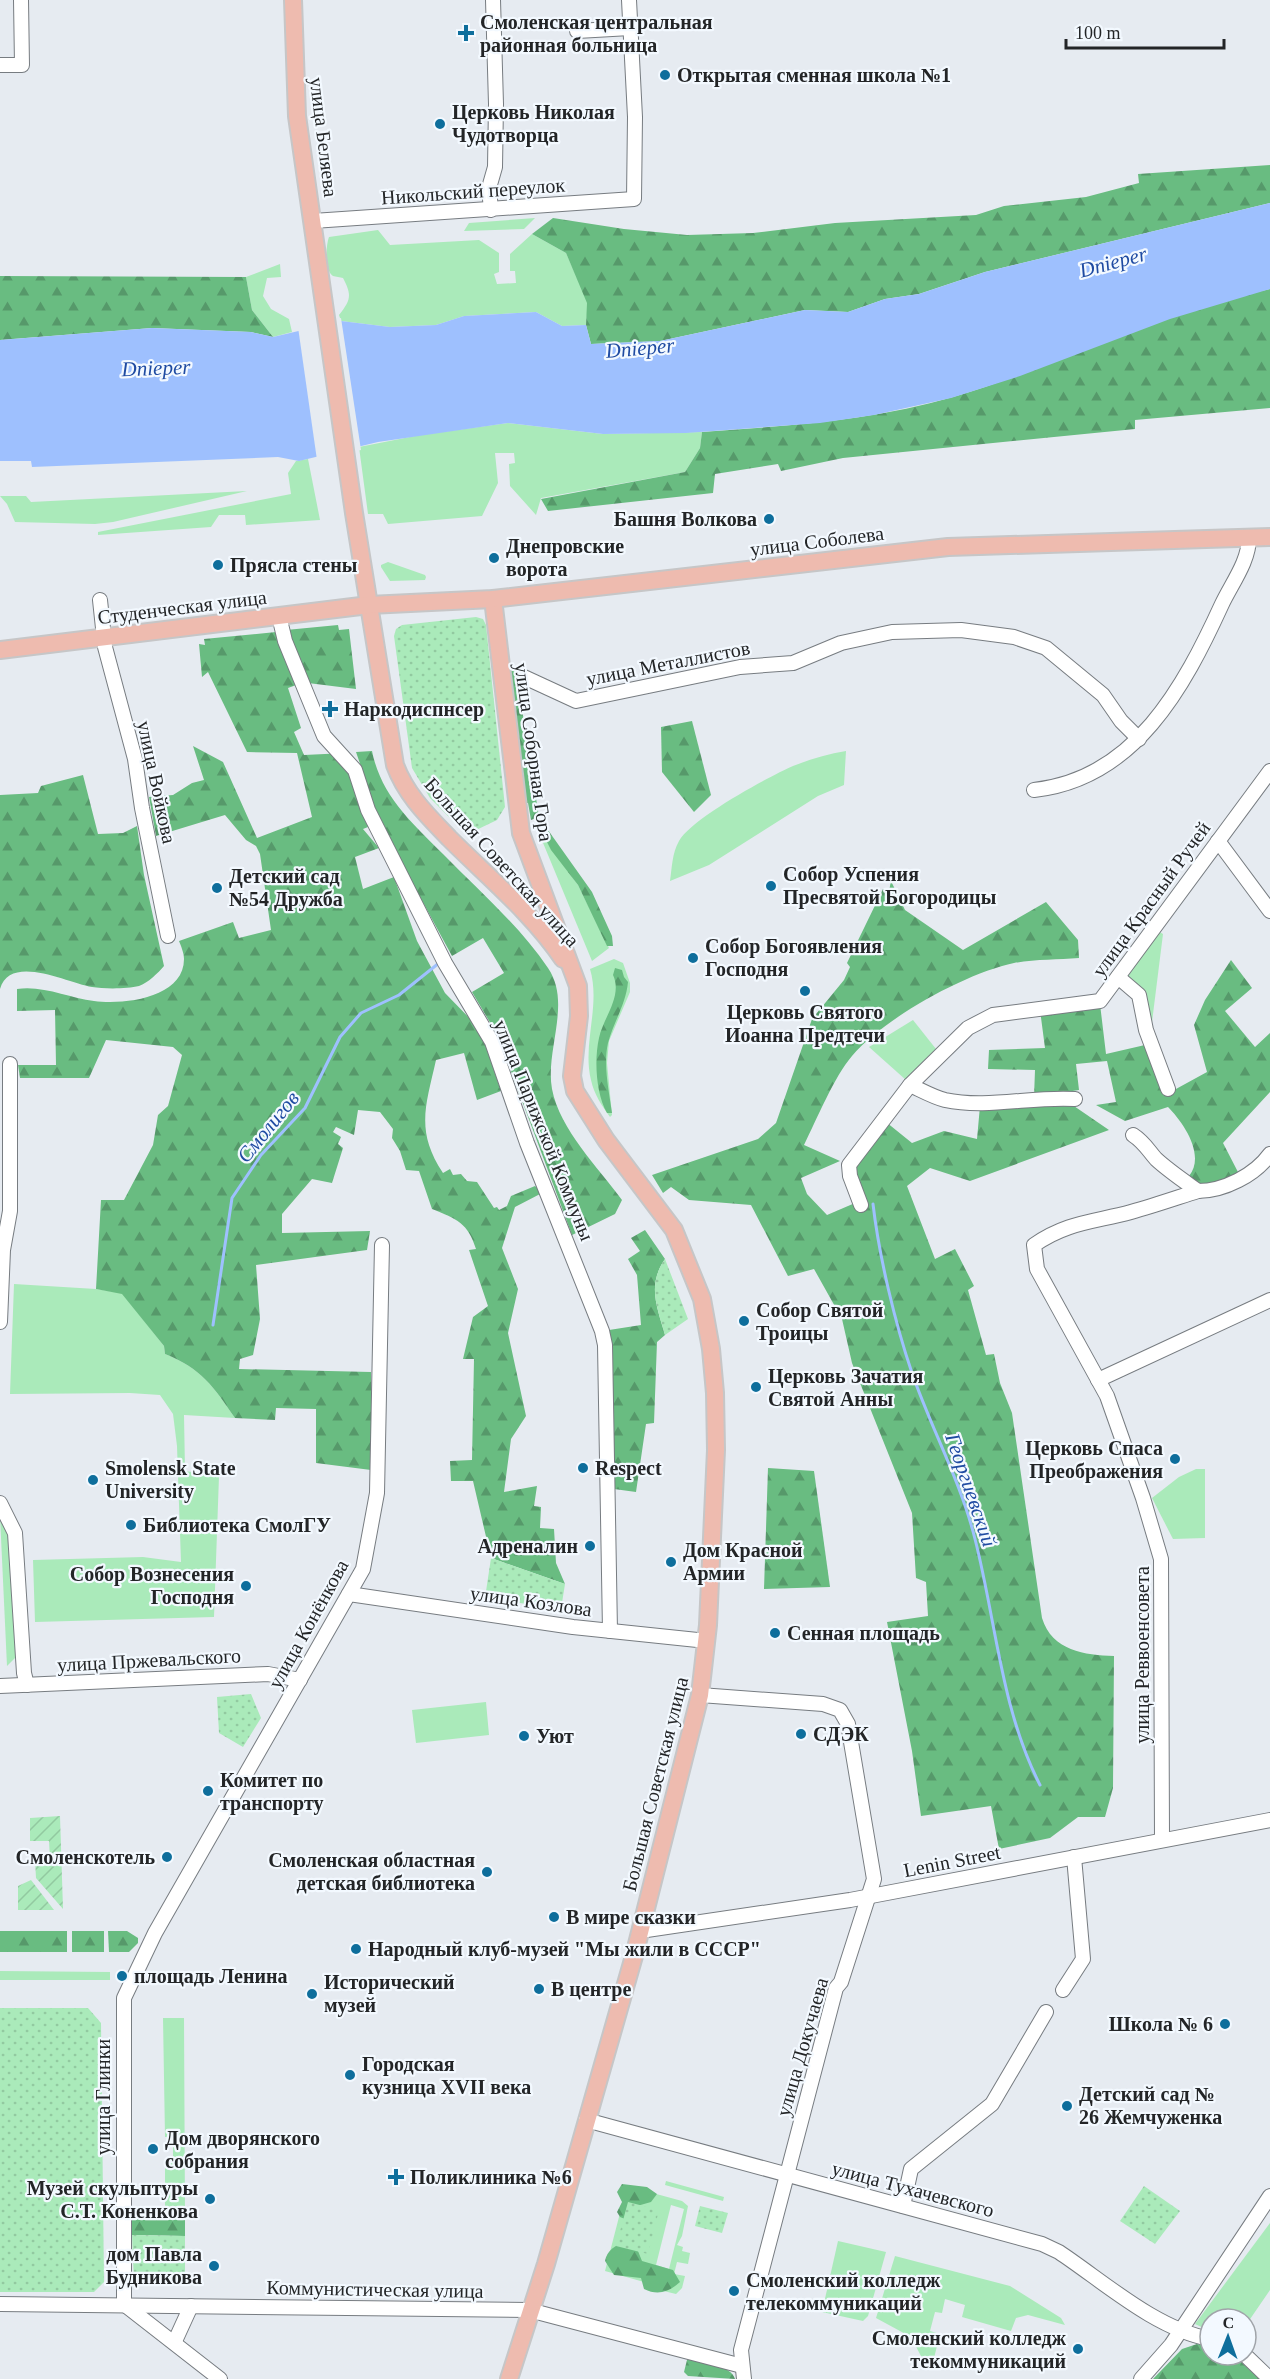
<svg xmlns="http://www.w3.org/2000/svg" width="1270" height="2379" font-family="Georgia,serif">
<style>
.grass{fill:#aaeaba;fill-rule:evenodd}
.forest{fill:url(#forest-firs)}
.park{fill:url(#park-dots)}
.garden{fill:url(#garden-furrows)}
.water{fill:#9ec0fe}
.pier{fill:#e6ebf1}
.lines{fill:none;stroke-linecap:round;stroke-linejoin:round}
.stream{stroke:#9ec0fe;stroke-width:3}
.minor-casing{stroke:#777c81;stroke-width:16}
.major-casing{stroke:#c6c6c7;stroke-width:20}
.minor{stroke:#fff;stroke-width:14}
.major{stroke:#eebbaf;stroke-width:16}
.poi-dot{fill:#0e6e9c;stroke:#f3f9ff;stroke-width:2}
.labels{text-anchor:middle;stroke-width:4.5;stroke-linejoin:round;paint-order:stroke}
.poi-label{font-size:20px;font-weight:bold;fill:#232527;stroke:#f3f9ff;text-anchor:start}
.street-label{font-size:20px;fill:#232527;stroke:#f3f9ff}
.water-label{font-size:21px;font-style:italic;fill:#1f4ba2;stroke:#f3f9ff}
</style>
<defs>
<pattern id="forest-firs" width="22" height="20" patternUnits="userSpaceOnUse" patternTransform="scale(1.5)"><rect width="22" height="20" fill="#69bc81"/><path d="M5 1l3.5 6h-7zM16 11l3.5 6h-7z" fill="#56996a"/></pattern>
<pattern id="park-dots" width="8" height="8" patternUnits="userSpaceOnUse" patternTransform="scale(1.5)"><rect width="8" height="8" fill="#aaeaba"/><path d="M2 2h.1M6 6h.1" fill="none" stroke="#92c9a0" stroke-width="1.8" stroke-linecap="round"/></pattern>
<pattern id="garden-furrows" width="10" height="10" patternUnits="userSpaceOnUse" patternTransform="scale(1.5)"><rect width="10" height="10" fill="#aaeaba"/><path d="M-1 1l2-2M0 10L10 0M9 11l2-2" fill="none" stroke="#92c9a0"/></pattern>
</defs>
<rect width="100%" height="100%" fill="#e6ebf1"/>
<!-- grass -->
<g class="grass">
<path d="M535,218l-11,11 -60,2 5,-8z"/>
<path d="M378,230l12,15 89,-5 20,13v19l-5,2 3,10 19,-1 -1,-12h-5v-17l22,-20 34,19 22,50 -2,22 -24,1 -26,-14 -72,4 -28,9 -46,2 -49,-6 -2,-6c12,-15 13,-20 4,-37 -3,-1 -7,-1 -10,-2 -9,-6 -7,-31 -4,-39z"/>
<path d="M280,264l1,13 -14,1 -4,18 8,13 18,10 3,13 -19,5 -21,-27 -6,-33z"/>
<path d="M508,423l95,11 99,-2 -2,16 -15,24 -144,26 -5,17 -26,-29 -1,-22 6,-1 -1,-10h-19l3,30 -16,33 -94,8 -5,-10h-15l-9,-67 61,-12z"/>
<path d="M308,459l12,61 -74,5 -1,-10h-26l-8,12 -113,8v-3l193,-38 -3,-21 8,-12z"/>
<path d="M247,491l-134,31 -18,2 -80,-2 -8,-18 -7,-8h26l5,6z"/>
<path d="M388,562l37,13 1,2 -1,3 -35,1 -9,-14v-2z"/>
<path d="M846,751l-2,34 -26,11 -109,69 -39,16c2,-13 2,-28 9,-40 13,-23 89,-64 114,-75 18,-7 35,-12 53,-15z"/>
<path d="M540,825l5,14 33,46 31,63 -17,13 -56,-135z"/>
<path d="M1158,931l5,3 -11,88 -7,-30 -17,-16z"/>
<path d="M614,959l9,4 7,20v9l-21,49 -2,22 5,52 -2,2c-8,-11 -16,-23 -19,-37 -9,-37 10,-74 -1,-111z"/>
<path d="M913,1020l23,29 -30,31 -37,-33z"/>
<path d="M14,1284l82,5 26,4 42,53 1,8c37,15 48,32 70,64l-51,-3 1,56 34,5 -5,141 -179,5 -2,-62 110,-3 38,5 -4,-116 -4,-32 -13,-19 -30,-2 -120,1z"/>
<path d="M1196,1469h9v69l-32,1 -21,-41 27,-21z"/>
<path d="M0,1516l11,22 5,62 -1,58 -8,8z"/>
<path d="M486,1702l3,33 -73,8 -4,-33z"/>
<path d="M0,1971l110,1v8h-110z"/>
<path d="M163,2018h21l1,196h-20v-53h8v-24h-8z"/>
<path d="M666,2181l58,16 -1,4 -58,-16z"/>
<path d="M627,2186l55,15 6,5 -6,30 -5,9 6,2 -1,4 8,2 -2,11 -11,-2 -3,12 11,2 -3,12 -6,6 -33,-8 1,-4 -39,-11zM671,2205l13,4 -15,60 -13,-4z"/>
<path d="M1270,2223v67l-24,35v-6h-36v12l-15,-7z"/>
<path d="M838,2241l48,11 -18,64 -5,5 -41,-9z"/>
<path d="M895,2256l115,30 51,32 4,7 -37,-10 -12,3 -5,13 -49,-14 3,-12 -20,-6 -3,14 -7,-1 -5,19 10,3 -7,28 -11,-4 -11,-21 -35,-19z"/>
</g>
<!-- forest -->
<g class="forest">
<path d="M1270,165v38l-285,69 -66,22 -34,5 -37,13 -43,-2 -145,31 -69,3 -5,-19 1,-22 -21,-50 -34,-19 21,-16 71,11 63,6 66,-2 82,-10 141,-8 28,-9 82,-9 53,-14 -1,-9z"/>
<path d="M0,276l246,1 6,33 21,27 -22,-5 -99,-4 -152,12z"/>
<path d="M1270,289v119l-135,12v9l-292,29 -62,13 -3,-7 -63,10 -2,19 -165,18 -7,-12 144,-27 15,-24 2,-16c83,-6 170,-11 251,-35 106,-32 208,-84 317,-108z"/>
<path d="M338,625l1,5 10,-1 7,60 -48,-6 -22,-53z"/>
<path d="M276,632l23,52 -11,4 13,40 -7,4 10,23 42,-2 22,74 -5,2 16,19 -24,9 8,32 31,-12 23,64 28,52 35,36 21,62 -24,9 -13,-47 -28,7c-10,45 -21,71 7,113l7,-4 3,6 8,-1 6,7 10,1 17,26 3,-1 2,3 8,-4 4,-10 24,-10 7,7 -27,14 -13,41 16,41 -10,44 18,83 -15,23 -7,53 33,-6 -3,20 7,1 -1,21 14,1 2,34 9,21 -74,-26 -18,-77h-22l-1,-20 22,-1 2,-101h-11l10,-42 15,-11 -19,-56 7,-1c-8,-26 -19,-30 -44,-40l-13,-38 -13,-1 -6,-19 -8,-13 1,-9 -13,-17 -22,-2 -4,25 -18,-8 -3,5 8,5 -3,7 5,4 -11,35 -20,-4 -30,35v19l88,-2 -3,19 -111,15 4,54 -7,36 -13,4 -1,10 132,3v98l-55,-7v-54l-40,-1 -1,12 -40,-2c-22,-32 -33,-49 -70,-64l-1,-8 -42,-52 -26,-5 5,-89h23l29,-55 5,-30 10,-9 14,-51 -9,-8 -67,-7 -17,38h-69l-2,-13h38l-1,-55 -38,1v-22c26,-4 52,9 77,12 30,4 90,-3 90,-42 0,-6 -3,-13 -5,-18l54,-19 6,16 32,-8 -11,-76 -4,-8 -10,-6 -21,-25 -69,21 -7,-39 24,-2 19,-12 12,-3 -11,-34 30,16 34,76 55,-21 -15,-64 -50,-1 -39,-80 -6,5 -3,-33 6,1 -1,-6z"/>
<path d="M511,666l5,5 23,146 -8,3 -3,-17h-3l-18,-135z"/>
<path d="M692,721l19,74 -17,17 -32,-40 -1,-45z"/>
<path d="M372,751c9,45 40,72 71,103 35,36 77,72 105,114 24,35 -3,82 4,121 8,41 46,78 70,111l-7,14 -43,21 -74,-199 -26,-44 32,-19 -21,-35 -31,18 -71,-131 -25,-73z"/>
<path d="M83,775l15,59 25,-1 14,-7 7,49 20,91c-6,7 -16,17 -25,20 -12,3 -35,3 -47,1 -24,-4 -82,-34 -92,2v-194l38,-2 3,-7z"/>
<path d="M543,823l49,69 20,44 1,10h-6l-29,-61 -27,-35 -11,-22z"/>
<path d="M891,881l14,29 58,40 83,-48 32,38 1,18c-21,2 -44,1 -65,5 -48,10 -130,55 -162,93 -18,21 -35,63 -48,89l36,16 -39,17 6,16 20,21 28,-12 12,1 -15,-39 34,-43 26,21 32,-12 33,8 3,-33 91,-2 38,26 -139,51 -40,-13 -23,18 28,73 20,-10 19,37 -6,4 18,65 8,-1 6,29 12,30 30,205c10,33 43,37 72,38l-1,132 -8,29h-27l-28,21 -51,11 -8,-43 -70,10 -9,-65 -25,-129 41,-6 -2,-34 -10,-4 -4,-65 -60,-150 -10,-44 -28,-50 -26,7 -37,-71 -62,-5 -18,-13 -8,6 -11,-18 106,-36 18,-16 36,-104 32,-39 6,-13 -3,-4 36,-74 6,2z"/>
<path d="M1231,960l21,28 -27,23 30,36 15,-14v59l-47,51 16,31 -25,10 -14,1 -11,-9c17,-21 -6,-54 -21,-69l-43,14 -29,-16 20,-3 -9,-41 -31,3 3,26 -45,7 1,-27 -47,-1 1,-19 56,-2 -5,-38 60,-6 6,50 39,-9 20,50 42,-23 -13,-47 11,-25z"/>
<path d="M615,968l7,2 2,7 4,5c-2,22 -14,39 -20,61 -5,22 1,48 4,70h-5c-11,-19 -13,-53 -8,-75 4,-20 24,-42 14,-63z"/>
<path d="M645,1230l20,29c-18,26 -8,48 0,76l-8,7 -3,81 -8,1 -10,68 -22,-3 -2,-145 -3,-14 32,-5 -4,-50 -9,-16 12,-8 -9,-13z"/>
<path d="M768,1468l46,3 16,116 -66,2z"/>
<rect x="0" y="1931" width="67" height="21"/>
<rect x="72" y="1931" width="32" height="21"/>
<path d="M108,1931h19l11,7v5l-9,9h-20z"/>
<path d="M622,2184l25,3 10,7 -6,8 -14,4 -12,13 -5,-2 -3,-5 5,-10 -5,-10z"/>
<path d="M185,2216v20l-53,-1v-18z"/>
<path d="M625,2241l13,10 4,10 31,9 7,12c-11,10 -22,14 -36,7l-3,-11 -27,-3 -9,-14c2,-11 10,-15 20,-20z"/>
<path d="M1197,2344l13,2v9h24l25,24h-106l29,-30z"/>
<path d="M687,2360c13,-1 44,5 48,19l-47,-3 -4,-4z"/>
</g>
<!-- park -->
<g class="park">
<path d="M476,617l7,2 3,6 19,182 -8,13 -27,13 -8,-3 -32,-32 -18,-30 -18,-132 2,-7 6,-4z"/>
<path d="M665,1259l23,60 -23,16c-8,-28 -18,-50 0,-76z"/>
<path d="M491,1558l74,26 -4,25 -76,-11z"/>
<path d="M251,1694l10,24 -18,29 -24,-14 -2,-36z"/>
<path d="M0,2008h88l13,15 3,259 -10,10h-94z"/>
<path d="M1144,2186l36,25 -25,33 -35,-23z"/>
<path d="M628,2202l31,8 -11,44 -32,-8z"/>
<path d="M700,2206l28,7 -6,20 -27,-7z"/>
<path d="M132,2235l53,1v48l-51,-2z"/>
</g>
<!-- garden -->
<g class="garden">
<path d="M60,1816l3,93 -27,-31 -1,-18 15,-1 -1,-18h-19v-23z"/>
<path d="M31,1880l23,30h-36v-24z"/>
</g>
<!-- water -->
<path class="water" d="M1270,203v86l-100,30 -150,57 -69,22 -77,17 -54,8 -134,10 -83,1 -95,-11 -130,19 -79,19 -21,-4 -246,10 -1,-6h-31v-121l152,-12 99,4 22,5 68,-16 49,6 46,-2 28,-9 72,-4 26,14 24,-1 5,19 69,-3 145,-31 43,2 37,-13 34,-5 66,-22z"/>
<!-- pier -->
<path class="pier" d="M341,318l20,132 -44,10 -19,-133z"/>
<g class="lines">
<!-- stream -->
<g class="stream">
<path d="M873,1204c6,52 22,119 39,169 19,55 49,109 63,166 21,82 26,170 65,246"/>
<path d="M213,1325l19,-127 29,-43 44,-47 35,-71 21,-24 38,-18 40,-32"/>
</g>
<!-- minor casing -->
<g class="minor-casing">
<g id="minor">
<path d="M577,31l53,-3"/>
<path d="M0,65h22l-1,-65"/>
<path d="M491,210l-2,-22 6,-21 1,-63 -3,-104"/>
<path d="M313,221l321,-22 1,-82 -6,-117"/>
<path d="M100,600l5,47 30,112 7,49 26,128"/>
<path d="M279,616l6,25 39,95 31,34 13,40 77,153 47,79 35,101 75,188 3,14 5,286"/>
<path d="M524,677l52,24 164,-34 53,-4 48,-20 51,-11 69,-2 53,7 32,11 57,47 18,26 18,18"/>
<path d="M1034,790c101,-11 150,-103 188,-186 10,-21 27,-43 27,-66"/>
<path d="M1218,841l52,70"/>
<path d="M1118,977l21,18 7,35 22,59"/>
<path d="M910,1085c11,5 23,12 35,15 42,9 88,-4 130,-1"/>
<path d="M1133,1135c11,7 15,15 23,24 13,12 28,22 42,32"/>
<path d="M861,1205l-11,-29 -1,-11 61,-80 58,-57 25,-13 107,-14 170,-230"/>
<path d="M0,1322l3,-72 7,-39v-147"/>
<path d="M1098,1380l172,-80"/>
<path d="M0,1503l15,30 9,140 3,12"/>
<path d="M349,1594l224,33 134,14"/>
<path d="M0,1686l268,-12 32,6"/>
<path d="M700,1695l123,9 17,6 8,14 26,155 -33,103 -5,6 -95,362 3,29"/>
<path d="M1162,1840l-1,-281 -18,-61 -36,-102 -70,-127 -3,-24c33,-23 60,-23 97,-33 22,-6 45,-14 67,-21 26,0 57,-16 72,-37"/>
<path d="M640,1931l210,-31 420,-80"/>
<path d="M1063,1990l20,-31 -9,-102"/>
<path d="M586,2120l456,124 17,8c45,30 97,77 151,87"/>
<path d="M903,2206l8,-37 81,-65 54,-92"/>
<path d="M0,2304l529,6 213,56"/>
<path d="M124,2305v-307l31,-65 208,-364 14,-76 5,-248"/>
<path d="M125,2305l95,74"/>
<path d="M175,2341l16,-35"/>
<path d="M1245,2355l25,24"/>
<path d="M1141,2379l30,-34 99,-149"/>
</g>
</g>
<!-- major casing -->
<g class="major-casing">
<g id="major">
<path d="M293,0l4,116 57,397 41,252c11,30 33,51 54,73 38,38 84,76 114,121"/>
<path d="M493,599l28,234 57,153 1,30 -7,60 3,15 31,49 68,90 28,69 9,50 4,44 1,57 -8,175 -8,70 -66,261 -88,308 -37,115"/>
<path d="M0,650l369,-45 124,-6 455,-52 322,-10"/>
</g>
</g>
<!-- minor -->
<use href="#minor" class="minor"/>
<!-- major -->
<use href="#major" class="major"/>
</g>
<!-- markers -->
<g class="poi-dot">
<path d="M463 24h6v6h6v6h-6v6h-6v-6h-6v-6h6z"/>
<circle cx="665" cy="75" r="6"/>
<circle cx="440" cy="124" r="6"/>
<circle cx="769" cy="519" r="6"/>
<circle cx="494" cy="558" r="6"/>
<circle cx="218" cy="565" r="6"/>
<path d="M327 700h6v6h6v6h-6v6h-6v-6h-6v-6h6z"/>
<circle cx="771" cy="886" r="6"/>
<circle cx="217" cy="888" r="6"/>
<circle cx="693" cy="958" r="6"/>
<circle cx="805" cy="991" r="6"/>
<circle cx="744" cy="1321" r="6"/>
<circle cx="756" cy="1387" r="6"/>
<circle cx="1175" cy="1459" r="6"/>
<circle cx="583" cy="1468" r="6"/>
<circle cx="93" cy="1480" r="6"/>
<circle cx="131" cy="1525" r="6"/>
<circle cx="590" cy="1546" r="6"/>
<circle cx="671" cy="1562" r="6"/>
<circle cx="246" cy="1586" r="6"/>
<circle cx="775" cy="1633" r="6"/>
<circle cx="801" cy="1734" r="6"/>
<circle cx="524" cy="1736" r="6"/>
<circle cx="208" cy="1791" r="6"/>
<circle cx="167" cy="1857" r="6"/>
<circle cx="487" cy="1872" r="6"/>
<circle cx="554" cy="1917" r="6"/>
<circle cx="356" cy="1949" r="6"/>
<circle cx="122" cy="1976" r="6"/>
<circle cx="539" cy="1989" r="6"/>
<circle cx="312" cy="1994" r="6"/>
<circle cx="1225" cy="2024" r="6"/>
<circle cx="350" cy="2075" r="6"/>
<circle cx="1067" cy="2106" r="6"/>
<circle cx="153" cy="2149" r="6"/>
<path d="M393 2168h6v6h6v6h-6v6h-6v-6h-6v-6h6z"/>
<circle cx="210" cy="2199" r="6"/>
<circle cx="214" cy="2266" r="6"/>
<circle cx="734" cy="2291" r="6"/>
<circle cx="1078" cy="2349" r="6"/>
</g>
<g class="labels">
<!-- poi labels -->
<g class="poi-label">
<text x="480" y="29">Смоленская центральная<tspan x="480" dy="23">районная больница</tspan></text>
<text x="677" y="82">Открытая сменная школа №1</text>
<text x="452" y="119">Церковь Николая<tspan x="452" dy="23">Чудотворца</tspan></text>
<text x="757" y="526" text-anchor="end">Башня Волкова</text>
<text x="506" y="553">Днепровские<tspan x="506" dy="23">ворота</tspan></text>
<text x="230" y="572">Прясла стены</text>
<text x="344" y="716">Наркодиспнсер</text>
<text x="783" y="881">Собор Успения<tspan x="783" dy="23">Пресвятой Богородицы</tspan></text>
<text x="229" y="883">Детский сад<tspan x="229" dy="23">№54 Дружба</tspan></text>
<text x="705" y="953">Собор Богоявления<tspan x="705" dy="23">Господня</tspan></text>
<text x="805" y="1019" text-anchor="middle">Церковь Святого<tspan x="805" dy="23">Иоанна Предтечи</tspan></text>
<text x="756" y="1317">Собор Святой<tspan x="756" dy="23">Троицы</tspan></text>
<text x="768" y="1383">Церковь Зачатия<tspan x="768" dy="23">Святой Анны</tspan></text>
<text x="1163" y="1455" text-anchor="end">Церковь Спаса<tspan x="1163" dy="23">Преображения</tspan></text>
<text x="105" y="1475">Smolensk State<tspan x="105" dy="23">University</tspan></text>
<text x="595" y="1475">Respect</text>
<text x="143" y="1532">Библиотека СмолГУ</text>
<text x="578" y="1553" text-anchor="end">Адреналин</text>
<text x="683" y="1557">Дом Красной<tspan x="683" dy="23">Армии</tspan></text>
<text x="234" y="1581" text-anchor="end">Собор Вознесения<tspan x="234" dy="23">Господня</tspan></text>
<text x="787" y="1640">Сенная площадь</text>
<text x="813" y="1741">СДЭК</text>
<text x="536" y="1743">Уют</text>
<text x="220" y="1787">Комитет по<tspan x="220" dy="23">транспорту</tspan></text>
<text x="155" y="1864" text-anchor="end">Смоленскотель</text>
<text x="475" y="1867" text-anchor="end">Смоленская областная<tspan x="475" dy="23">детская библиотека</tspan></text>
<text x="566" y="1924">В мире сказки</text>
<text x="368" y="1956">Народный клуб-музей "Мы жили в СССР"</text>
<text x="134" y="1983">площадь Ленина</text>
<text x="324" y="1989">Исторический<tspan x="324" dy="23">музей</tspan></text>
<text x="551" y="1996">В центре</text>
<text x="1213" y="2031" text-anchor="end">Школа № 6</text>
<text x="362" y="2071">Городская<tspan x="362" dy="23">кузница XVII века</tspan></text>
<text x="1079" y="2101">Детский сад №<tspan x="1079" dy="23">26 Жемчуженка</tspan></text>
<text x="165" y="2145">Дом дворянского<tspan x="165" dy="23">собрания</tspan></text>
<text x="410" y="2184">Поликлиника №6</text>
<text x="198" y="2195" text-anchor="end">Музей скульптуры<tspan x="198" dy="23">С.Т. Коненкова</tspan></text>
<text x="202" y="2261" text-anchor="end">дом Павла<tspan x="202" dy="23">Будникова</tspan></text>
<text x="746" y="2287">Смоленский колледж<tspan x="746" dy="23">телекоммуникаций</tspan></text>
<text x="1066" y="2345" text-anchor="end">Смоленский колледж<tspan x="1066" dy="23">текоммуникаций</tspan></text>
</g>
<!-- street labels -->
<g class="street-label">
<text transform="translate(324 137) rotate(83)" y="7">улица Беляева</text>
<text transform="translate(473 191) rotate(-4)" y="7">Никольский переулок</text>
<text transform="translate(817 541) rotate(-7)" y="7">улица Соболева</text>
<text transform="translate(182 607) rotate(-7)" y="7">Студенческая улица</text>
<text transform="translate(668 663) rotate(-11)" y="7">улица Металлистов</text>
<text transform="translate(534 752) rotate(82)" y="7">улица Соборная Гора</text>
<text transform="translate(157 782) rotate(78)" y="7">улица Войкова</text>
<text transform="translate(502 862) rotate(48)" y="7">Большая Советская улица</text>
<text transform="translate(1151 899) rotate(-54)" y="7">улица Красный Ручей</text>
<text transform="translate(544 1130) rotate(68)" y="7">улица Парижской Коммуны</text>
<text transform="translate(531 1601) rotate(8)" y="7">улица Козлова</text>
<text transform="translate(308 1624) rotate(-61)" y="7">улица Конёнкова</text>
<text transform="translate(1142 1655) rotate(-90)" y="7">улица Реввоенсовета</text>
<text transform="translate(149 1660) rotate(-3)" y="7">улица Пржевальского</text>
<text transform="translate(655 1784) rotate(-76)" y="7">Большая Советская улица</text>
<text transform="translate(952 1861) rotate(-11)" y="7">Lenin Street</text>
<text transform="translate(802 2047) rotate(-74)" y="7">улица Докучаева</text>
<text transform="translate(103 2097) rotate(-90)" y="7">улица Глинки</text>
<text transform="translate(913 2189) rotate(15)" y="7">улица Тухачевского</text>
<text transform="translate(375 2289) rotate(1)" y="7">Коммунистическая улица</text>
</g>
<!-- water labels -->
<g class="water-label">
<text transform="translate(1113 262) rotate(-15)" y="7">Dnieper</text>
<text transform="translate(640 348) rotate(-5)" y="7">Dnieper</text>
<text transform="translate(156 368) rotate(-2)" y="7">Dnieper</text>
<text transform="translate(268 1127) rotate(-51)" y="7">Смолигов</text>
<text transform="translate(971 1490) rotate(71)" y="7">Георгиевский</text>
</g>
</g>
<!-- north arrow -->
<g transform="translate(1228 2337) rotate(1)"><circle r="28" fill="#f3f9ff" stroke="#a0a4a9" stroke-width="1.5"/>
<path d="M0-4.5L10 22L0 15L-10 22Z" fill="#0e6e9c"/>
<text y="-9" font-size="16" font-weight="bold" text-anchor="middle" fill="#232527">С</text>
</g>
<!-- scale -->
<path d="M1066 39v9h158v-9" fill="none" stroke="#232527" stroke-width="3"/>
<text x="1075" y="39" font-size="18" fill="#232527" stroke="#f3f9ff" stroke-width="4.5" paint-order="stroke">100 m</text>
</svg>
